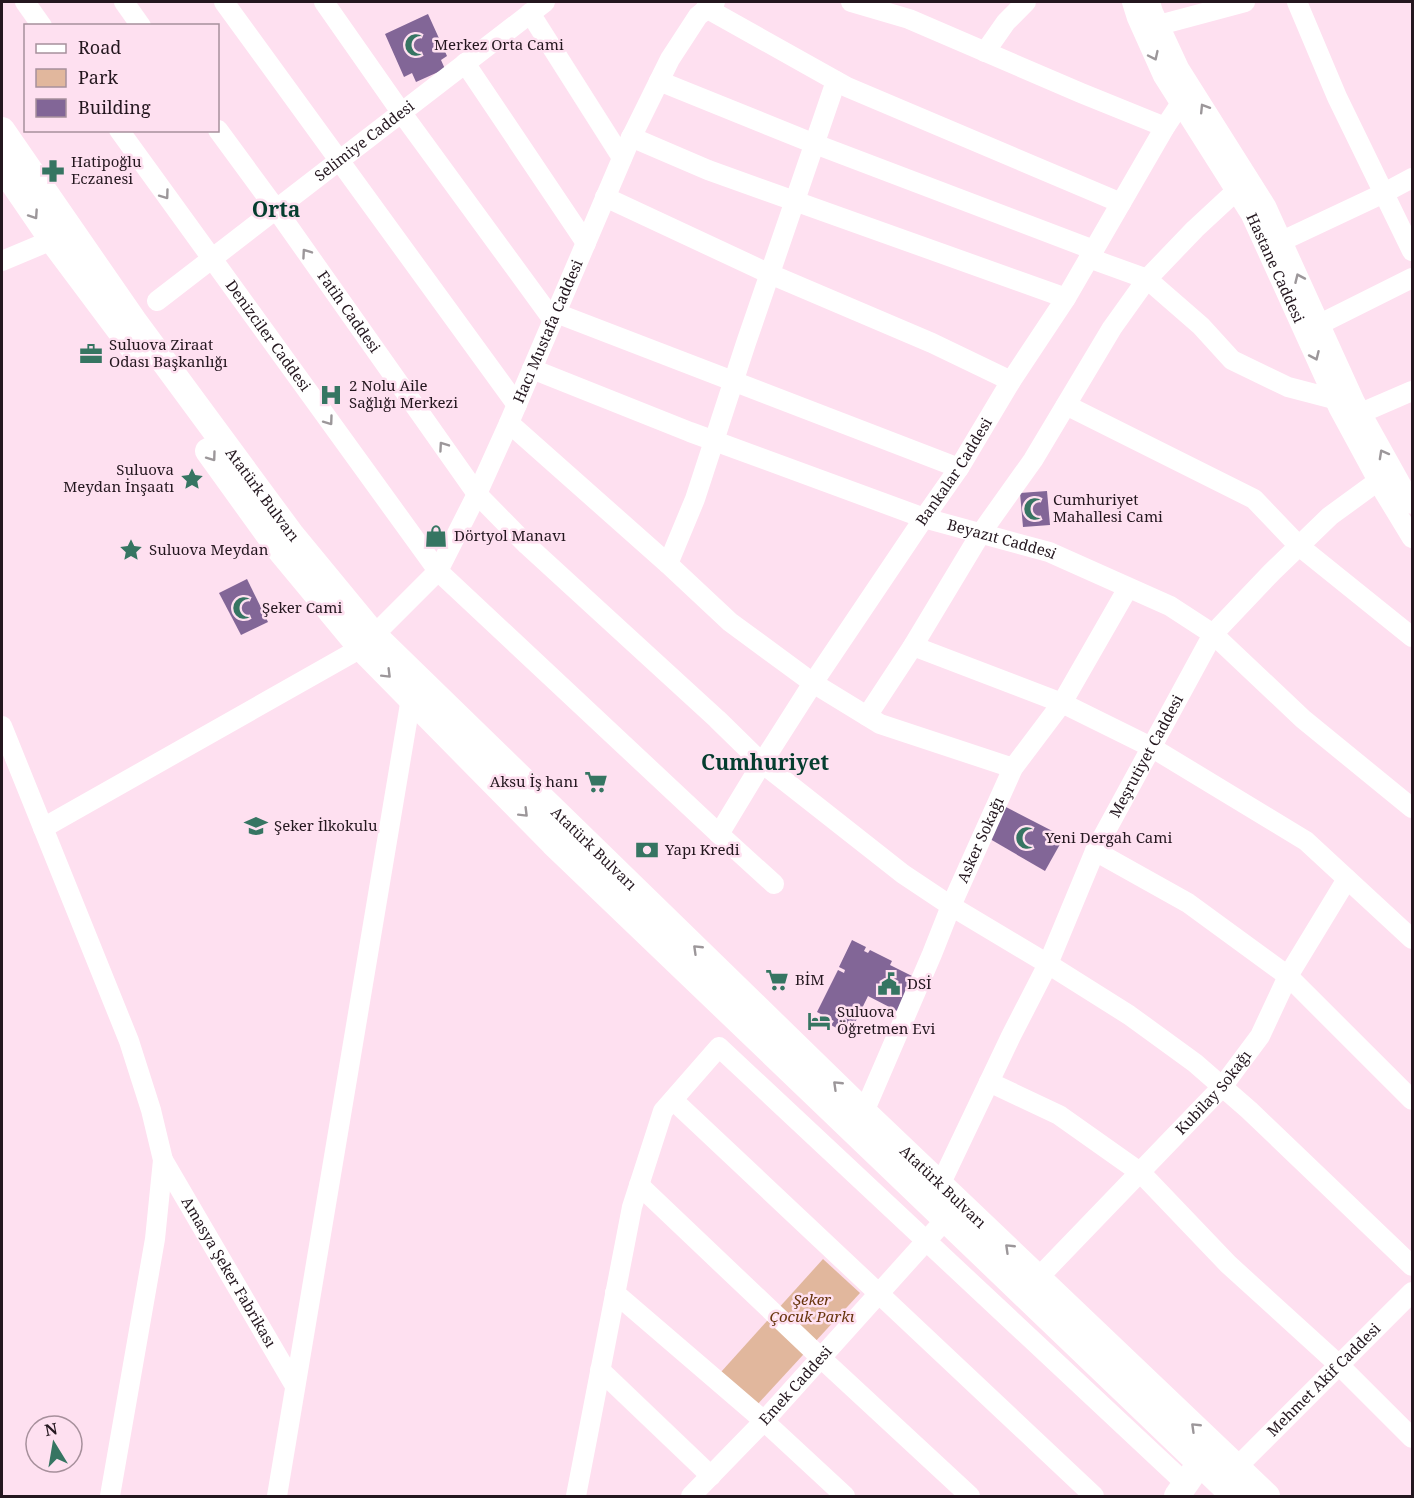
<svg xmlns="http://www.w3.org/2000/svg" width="1414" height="1498" font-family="'Noto Serif',serif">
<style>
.green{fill:#e1b79d}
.building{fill:#826697}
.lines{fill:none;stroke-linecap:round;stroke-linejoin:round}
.minor{stroke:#fff;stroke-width:20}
.major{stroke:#fff;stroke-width:26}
.oneway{stroke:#9c979a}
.labels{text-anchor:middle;stroke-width:5;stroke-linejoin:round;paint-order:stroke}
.poi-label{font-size:15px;fill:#24171f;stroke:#fee0f0;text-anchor:start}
.street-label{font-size:15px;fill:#24171f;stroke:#fee0f0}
.park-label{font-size:15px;font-style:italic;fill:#67340c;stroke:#fee0f0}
.district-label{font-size:21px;font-weight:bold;fill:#053d2f;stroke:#fee0f0}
</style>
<rect width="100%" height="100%" fill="#fee0f0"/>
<!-- green -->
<path class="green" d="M823,1259l37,34 -104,113 -35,-34z"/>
<!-- building -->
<g class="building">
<path d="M428,14l19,42 -6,4 4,9 -29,13 -4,-9 -8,4 -19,-43z"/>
<path d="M1047,491l3,34 -27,2 -3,-34z"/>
<path d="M247,579l21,43 -27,13 -22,-42z"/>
<path d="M1004,806l60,31 -19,34 -55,-32z"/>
<path d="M852,940l14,7 -2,4 4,2 2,-3 22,11 -2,4 26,13 -17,34 -31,-16 -19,39 -18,-10 3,-4 -17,-9 21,-42 6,3 1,-3 -6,-3z"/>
</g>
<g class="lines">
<!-- minor -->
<g class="minor">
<path d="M25,2l17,24"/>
<path d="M124,2l17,24"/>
<path d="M224,2l293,403"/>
<path d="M324,2l77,110 152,208"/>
<path d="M851,2l58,17 172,74 84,34"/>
<path id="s1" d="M1132,2l5,16 26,58 88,139 88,194 45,83 28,46"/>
<path d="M1150,2l3,10 26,56 87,138 89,196 57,102"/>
<path d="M1297,2l40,95 75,154"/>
<path d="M706,8l141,79 274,116"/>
<path d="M530,13l92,145"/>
<path d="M1159,25l86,-23"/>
<path d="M985,52l21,-30 20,-20"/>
<path d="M465,63l121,180"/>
<path d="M659,81l156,63 279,106"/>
<path id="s2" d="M119,130l319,441 281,263 55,50"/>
<path id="s3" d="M218,130l58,79 201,285 50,51 190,174 45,44 141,111 48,32 97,58 81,51 66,48 54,47 163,156"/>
<path d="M631,137l77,33 358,128"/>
<path d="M605,197l165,77 162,69 79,38"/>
<path d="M1282,241l102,-48 28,-15"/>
<path d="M1089,258l58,21 54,47 31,34 56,27 46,12"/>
<path d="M2,261l62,-26"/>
<path id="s4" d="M157,301l388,-299"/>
<path d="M556,313l403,155"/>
<path d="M1320,324l92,-46"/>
<path id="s5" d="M532,369l158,63 234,86 125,34 121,54 43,28 90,85 109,89"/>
<path d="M1066,405l188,94 45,47 113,91"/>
<path d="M1361,413l51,-22"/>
<path d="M509,423l159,141 62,58 83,61 67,41 133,44"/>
<path d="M668,564l27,-65 51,-156 90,-262"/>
<path d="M913,646l149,57 89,44 155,94 106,98"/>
<path d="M867,716l46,-70 68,-113 52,-73 79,-132 35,-49 48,-50 41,-38"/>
<path d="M2,726l127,315 22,69 12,50 -8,79 -45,257"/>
<path id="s6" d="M43,828l318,-180 77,-77 39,-77 32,-71 120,-281 41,-83 28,-43 17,-14"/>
<path id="s7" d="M719,834l43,-71 51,-80 111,-165 35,-50 52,-87 55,-83 99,-171 16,-24"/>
<path d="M1095,851l93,52 100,73 124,124"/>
<path d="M989,1082l70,33 82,58 87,91 111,101 73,73"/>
<path d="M673,1100l421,396"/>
<path id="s8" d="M864,1112l68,-158 19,-48 62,-138 49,-65 66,-115"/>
<path id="s9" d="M163,1160l132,226"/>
<path id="s10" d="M941,1183l70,-147 37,-72 47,-113 118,-217 59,-62 58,-56 48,-35"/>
<path d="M639,1185l182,173 149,138"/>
<path id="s11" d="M1039,1277l183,-190 38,-51 28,-60 59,-97"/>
<path d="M615,1293l149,128 81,75"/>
<path d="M600,1370l111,106"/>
<path id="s12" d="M1237,1467l175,-175"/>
<path d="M277,1496l134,-798"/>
<path d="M576,1496l56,-289 31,-96 56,-64 467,437"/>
<path id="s13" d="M691,1496l73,-75 181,-201"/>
</g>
<!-- major -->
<g class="major">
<path id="s14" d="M2,130l132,191 157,213 84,102 489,476 403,384"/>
<path d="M2,167l50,73 83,111"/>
<path d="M208,451l70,97 83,100 192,195 681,653"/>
<path d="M1177,1496l23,-33 12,-11"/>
</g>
</g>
<!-- one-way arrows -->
<defs><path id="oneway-chevron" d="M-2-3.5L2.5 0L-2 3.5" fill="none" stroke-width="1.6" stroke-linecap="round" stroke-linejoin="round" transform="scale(1.5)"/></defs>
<g class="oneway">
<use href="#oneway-chevron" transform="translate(1154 56) rotate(65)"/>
<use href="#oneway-chevron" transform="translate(1204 108) rotate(-122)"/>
<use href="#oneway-chevron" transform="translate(165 195) rotate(54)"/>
<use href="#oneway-chevron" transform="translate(34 215) rotate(56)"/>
<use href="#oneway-chevron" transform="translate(306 253) rotate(-125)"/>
<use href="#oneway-chevron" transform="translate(1299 278) rotate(-114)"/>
<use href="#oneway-chevron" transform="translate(1315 356) rotate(66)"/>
<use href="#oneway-chevron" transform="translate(329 421) rotate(54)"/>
<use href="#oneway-chevron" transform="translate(443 446) rotate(-125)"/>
<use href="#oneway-chevron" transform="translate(1383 454) rotate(-119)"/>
<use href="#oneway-chevron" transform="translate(212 457) rotate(54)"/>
<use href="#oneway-chevron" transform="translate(387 674) rotate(45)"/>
<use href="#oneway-chevron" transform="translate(524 813) rotate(45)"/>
<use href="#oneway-chevron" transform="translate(697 949) rotate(-136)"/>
<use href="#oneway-chevron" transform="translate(837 1085) rotate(-136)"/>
<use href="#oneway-chevron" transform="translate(1009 1248) rotate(-136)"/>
<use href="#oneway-chevron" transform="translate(1195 1427) rotate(-136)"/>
</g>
<!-- icons -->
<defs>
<g id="mosque-bare" transform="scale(1.8)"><path d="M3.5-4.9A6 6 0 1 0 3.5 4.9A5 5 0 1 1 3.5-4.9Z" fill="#367562" stroke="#fee0f0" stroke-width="2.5" paint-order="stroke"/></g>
<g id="pharmacy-bare" transform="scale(1.8)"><path d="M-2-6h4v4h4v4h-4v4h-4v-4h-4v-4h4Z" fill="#367562" stroke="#fee0f0" stroke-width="2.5" paint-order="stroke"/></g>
<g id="office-bare" transform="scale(1.8)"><path d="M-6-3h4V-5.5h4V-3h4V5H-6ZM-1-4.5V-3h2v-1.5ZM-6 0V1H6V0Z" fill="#367562" stroke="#fee0f0" stroke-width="2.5" paint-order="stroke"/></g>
<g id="hospital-bare" transform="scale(1.8)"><path d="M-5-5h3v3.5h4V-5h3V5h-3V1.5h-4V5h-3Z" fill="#367562" stroke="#fee0f0" stroke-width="2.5" paint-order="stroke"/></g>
<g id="sight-bare" transform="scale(1.8)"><path d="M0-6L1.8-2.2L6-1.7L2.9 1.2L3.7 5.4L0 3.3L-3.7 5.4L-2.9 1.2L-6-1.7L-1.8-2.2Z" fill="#367562" stroke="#fee0f0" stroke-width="2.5" paint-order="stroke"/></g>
<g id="shop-bare" transform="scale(1.8)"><path d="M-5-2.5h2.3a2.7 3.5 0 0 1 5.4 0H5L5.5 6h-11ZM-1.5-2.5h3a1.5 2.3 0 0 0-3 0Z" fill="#367562" stroke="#fee0f0" stroke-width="2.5" paint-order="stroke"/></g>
<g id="supermarket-bare" transform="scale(1.8)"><path d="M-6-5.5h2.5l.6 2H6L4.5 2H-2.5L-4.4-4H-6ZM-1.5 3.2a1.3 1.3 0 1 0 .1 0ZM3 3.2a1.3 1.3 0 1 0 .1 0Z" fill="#367562" stroke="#fee0f0" stroke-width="2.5" paint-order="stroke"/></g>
<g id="school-bare" transform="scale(1.8)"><path d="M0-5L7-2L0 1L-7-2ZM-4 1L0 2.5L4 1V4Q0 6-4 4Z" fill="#367562" stroke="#fee0f0" stroke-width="2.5" paint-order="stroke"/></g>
<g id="bank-bare" transform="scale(1.8)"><path d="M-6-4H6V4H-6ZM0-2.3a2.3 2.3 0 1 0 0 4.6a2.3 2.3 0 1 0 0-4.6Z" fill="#367562" stroke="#fee0f0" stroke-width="2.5" paint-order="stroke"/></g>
<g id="civic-bare" transform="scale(1.8)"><path d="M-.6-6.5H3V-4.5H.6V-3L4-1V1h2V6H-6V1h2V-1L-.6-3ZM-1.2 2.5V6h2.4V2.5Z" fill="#367562" stroke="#fee0f0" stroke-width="2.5" paint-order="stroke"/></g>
<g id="hotel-bare" transform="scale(1.8)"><path d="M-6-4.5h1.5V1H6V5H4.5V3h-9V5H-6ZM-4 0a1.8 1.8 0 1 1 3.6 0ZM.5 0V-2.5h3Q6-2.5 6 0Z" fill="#367562" stroke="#fee0f0" stroke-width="2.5" paint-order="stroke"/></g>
</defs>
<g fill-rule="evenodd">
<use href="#mosque-bare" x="416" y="45"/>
<use href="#pharmacy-bare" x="53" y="171"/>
<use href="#office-bare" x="91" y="354"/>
<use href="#hospital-bare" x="331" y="395"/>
<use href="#sight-bare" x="192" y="479"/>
<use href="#mosque-bare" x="1035" y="509"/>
<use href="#shop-bare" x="436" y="536"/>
<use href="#sight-bare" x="131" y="550"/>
<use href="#mosque-bare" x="244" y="608"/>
<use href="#supermarket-bare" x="596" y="782"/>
<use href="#school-bare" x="256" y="826"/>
<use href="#mosque-bare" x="1027" y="838"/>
<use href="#bank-bare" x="647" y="850"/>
<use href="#supermarket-bare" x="777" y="980"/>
<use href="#civic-bare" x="889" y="984"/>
<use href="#hotel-bare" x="819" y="1021"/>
</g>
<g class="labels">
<!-- poi labels -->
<g class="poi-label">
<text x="434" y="50">Merkez Orta Cami</text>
<text x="71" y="167">Hatipoğlu<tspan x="71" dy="17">Eczanesi</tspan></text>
<text x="109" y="350">Suluova Ziraat<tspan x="109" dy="17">Odası Başkanlığı</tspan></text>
<text x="349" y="391">2 Nolu Aile<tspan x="349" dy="17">Sağlığı Merkezi</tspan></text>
<text x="174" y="475" text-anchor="end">Suluova<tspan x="174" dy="17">Meydan İnşaatı</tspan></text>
<text x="1053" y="505">Cumhuriyet<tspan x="1053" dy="17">Mahallesi Cami</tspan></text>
<text x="454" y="541">Dörtyol Manavı</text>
<text x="149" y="555">Suluova Meydan</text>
<text x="262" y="613">Şeker Cami</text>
<text x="578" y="787" text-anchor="end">Aksu İş hanı</text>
<text x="274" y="831">Şeker İlkokulu</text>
<text x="1045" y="843">Yeni Dergah Cami</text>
<text x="665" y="855">Yapı Kredi</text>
<text x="795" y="985">BİM</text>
<text x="907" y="989">DSİ</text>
<text x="837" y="1017">Suluova<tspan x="837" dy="17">Öğretmen Evi</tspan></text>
</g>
<!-- street labels -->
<g class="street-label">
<text dy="5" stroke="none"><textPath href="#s4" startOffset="262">Selimiye Caddesi</textPath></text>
<text dy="5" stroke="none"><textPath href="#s1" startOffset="303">Hastane Caddesi</textPath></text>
<text dy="5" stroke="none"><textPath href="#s3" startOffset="224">Fatih Caddesi</textPath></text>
<text dy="5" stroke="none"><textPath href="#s6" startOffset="738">Hacı Mustafa Caddesi</textPath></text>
<text dy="5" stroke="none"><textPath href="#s2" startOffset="254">Denizciler Caddesi</textPath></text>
<text dy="5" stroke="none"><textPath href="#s7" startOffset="432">Bankalar Caddesi</textPath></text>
<text dy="5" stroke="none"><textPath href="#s14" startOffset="448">Atatürk Bulvarı</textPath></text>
<text dy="5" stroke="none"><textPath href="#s5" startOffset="500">Beyazıt Caddesi</textPath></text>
<text dy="5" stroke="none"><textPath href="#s10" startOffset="474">Meşrutiyet Caddesi</textPath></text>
<text dy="5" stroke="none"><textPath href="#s8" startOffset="296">Asker Sokağı</textPath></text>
<text dy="5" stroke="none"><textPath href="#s14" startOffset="934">Atatürk Bulvarı</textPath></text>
<text dy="5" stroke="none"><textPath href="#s11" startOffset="254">Kubilay Sokağı</textPath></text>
<text dy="5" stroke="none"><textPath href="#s14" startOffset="1420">Atatürk Bulvarı</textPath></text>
<text dy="5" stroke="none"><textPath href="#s9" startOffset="130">Amasya Şeker Fabrikası</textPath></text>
<text dy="5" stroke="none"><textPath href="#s12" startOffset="123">Mehmet Akif Caddesi</textPath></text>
<text dy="5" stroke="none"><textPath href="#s13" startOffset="152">Emek Caddesi</textPath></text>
</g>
<!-- park labels -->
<g class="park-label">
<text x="812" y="1305">Şeker<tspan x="812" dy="17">Çocuk Parkı</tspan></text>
</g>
<!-- district labels -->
<g class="district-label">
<text x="276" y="217">Orta</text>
<text x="765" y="770">Cumhuriyet</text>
</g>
</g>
<!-- border -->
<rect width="1414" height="1498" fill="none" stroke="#24171f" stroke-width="6"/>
<!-- legend -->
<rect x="24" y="24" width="195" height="108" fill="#fee0f0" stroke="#a7909c" stroke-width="1.5"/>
<rect x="36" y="44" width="30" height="9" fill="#ffffff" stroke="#a7909c" stroke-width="1.5"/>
<text x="78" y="54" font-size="18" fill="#24171f">Road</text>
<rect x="36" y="69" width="30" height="18" fill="#e1b79d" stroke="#a7909c" stroke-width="1.5"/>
<text x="78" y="84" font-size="18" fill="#24171f">Park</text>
<rect x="36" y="99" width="30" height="18" fill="#826697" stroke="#a7909c" stroke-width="1.5"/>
<text x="78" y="114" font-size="18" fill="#24171f">Building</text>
<!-- north arrow -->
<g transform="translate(54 1444) rotate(349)"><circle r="28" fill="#fee0f0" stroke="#a7909c" stroke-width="1.5"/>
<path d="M0-4.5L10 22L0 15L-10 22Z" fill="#367562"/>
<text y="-9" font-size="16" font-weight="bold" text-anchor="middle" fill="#24171f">N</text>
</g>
</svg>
